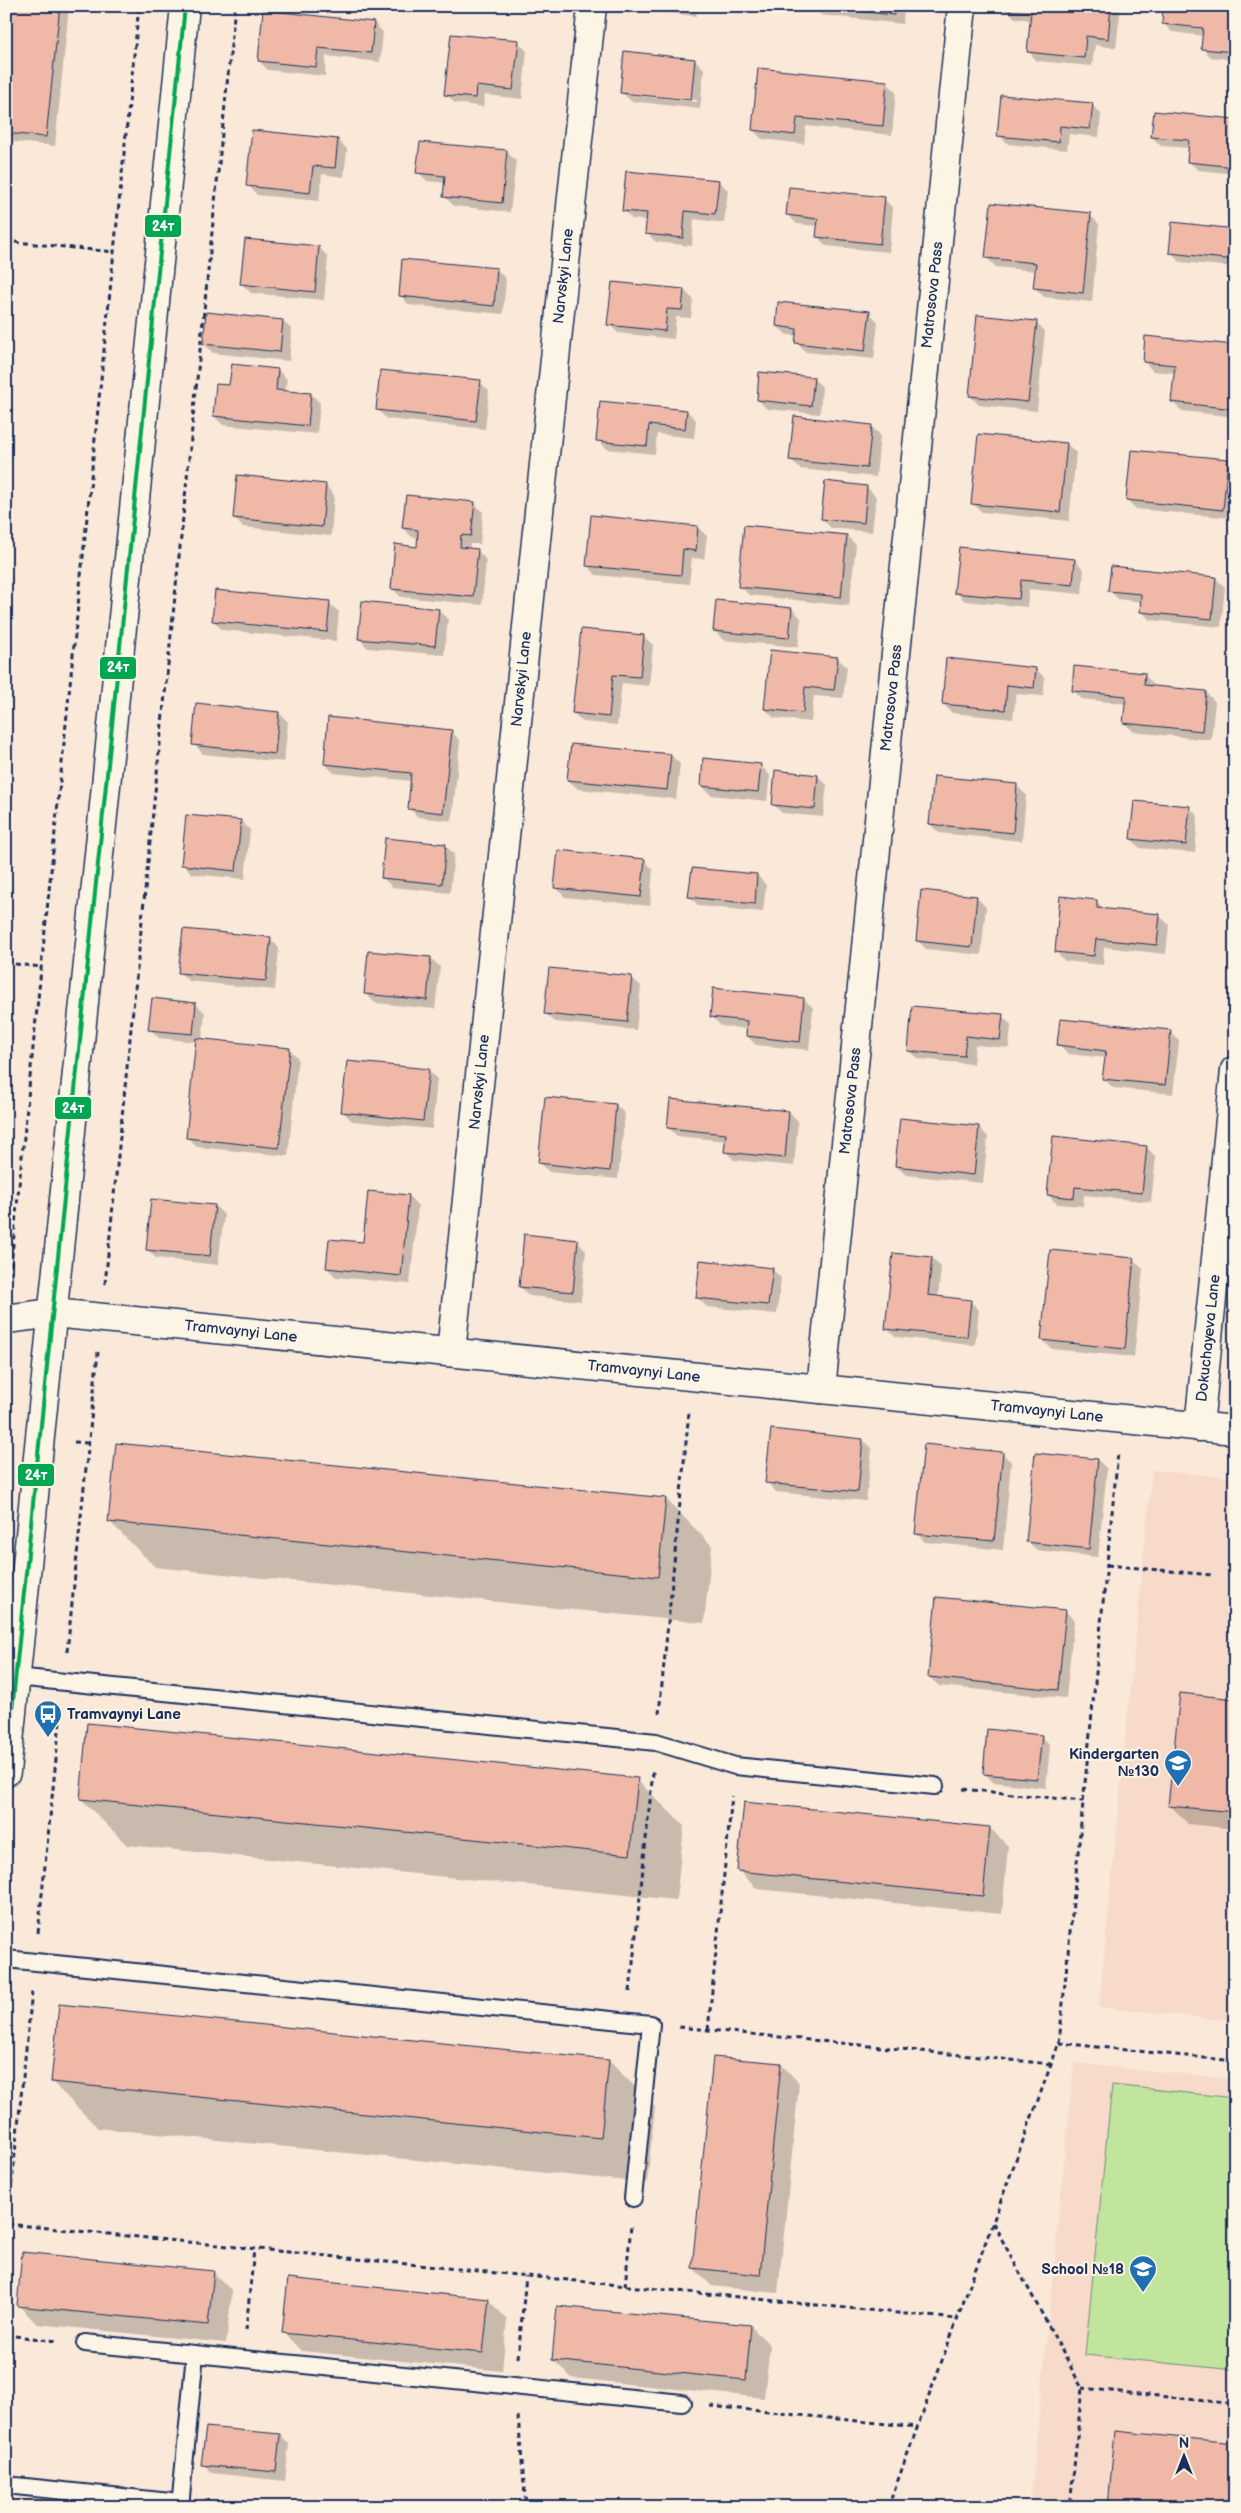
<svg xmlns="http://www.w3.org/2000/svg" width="1241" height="2513" font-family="'Balsamiq Sans',sans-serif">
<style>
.built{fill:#f7dac9}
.green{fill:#c2e59e;stroke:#6e8a7e}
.shadow{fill:#0003;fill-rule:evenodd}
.building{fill:#f0b8a6;stroke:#1b2f5e}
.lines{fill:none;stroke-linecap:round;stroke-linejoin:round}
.lane-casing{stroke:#1b2f5e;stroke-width:20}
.street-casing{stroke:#1b2f5e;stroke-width:31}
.secondary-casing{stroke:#1b2f5e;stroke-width:31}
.path{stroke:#1b2f5e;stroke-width:3;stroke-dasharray:5 4;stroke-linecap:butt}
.lane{stroke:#fcf5e5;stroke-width:16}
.street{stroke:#fcf5e5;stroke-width:28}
.secondary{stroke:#fcf5e5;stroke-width:28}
.bus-1-casing{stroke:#fcf5e5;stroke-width:8}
.bus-1{stroke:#00a651;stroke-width:4}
.labels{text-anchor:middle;stroke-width:4;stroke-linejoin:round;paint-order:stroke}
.street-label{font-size:15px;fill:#1b2f5e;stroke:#fcf5e5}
.poi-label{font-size:15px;font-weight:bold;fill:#1b2f5e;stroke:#fcf5e5;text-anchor:end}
.line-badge{stroke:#fcf5e5;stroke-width:2}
.badge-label{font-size:14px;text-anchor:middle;font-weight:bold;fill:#fff}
</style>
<rect width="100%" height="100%" fill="#fae9d8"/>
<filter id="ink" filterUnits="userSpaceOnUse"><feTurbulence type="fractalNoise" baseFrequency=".02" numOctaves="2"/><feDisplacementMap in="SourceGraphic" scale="10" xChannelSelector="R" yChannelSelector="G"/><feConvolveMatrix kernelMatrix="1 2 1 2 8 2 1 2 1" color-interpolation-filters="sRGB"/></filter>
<g filter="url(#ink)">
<!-- built -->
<g class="built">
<path d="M1152,1470l83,8v543l-136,-14z"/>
<path d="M1074,2063l161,16v428h-205z"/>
</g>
<!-- green -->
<path class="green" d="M1112,2085l123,13v272l-150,-15z"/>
<!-- shadow -->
<g class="shadow">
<path d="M6,6h63l-14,140 -49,-5z"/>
<path d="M633,6h64l-1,10 -59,-6z"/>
<path d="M813,6h91l-1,18 -82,-9z"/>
<path d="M1007,6h114l-5,42 -21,-3 -3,21 -55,-5 -9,-10 3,-31 -16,-2 -9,-9z"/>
<path d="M1235,7v53l-24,-3 -9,-9 2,-12 -32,-4 -9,-9z"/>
<path d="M374,23l9,9 -3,30 -54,-6 -1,20 -57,-6 -9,-9z"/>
<path d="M518,42l9,9 -5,48 -37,-4 -2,12 -28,-4 -9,-9z"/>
<path d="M695,60l9,9 -4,40 -69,-8 -10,-9zM630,92l67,8v2l-67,-7z"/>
<path d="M887,83l9,9 -4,43 -86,-9 -2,18 -42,-5 -9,-9z"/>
<path d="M1092,105l9,9 -2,23 -30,-3 -2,16 -59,-6 -9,-9z"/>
<path d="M1235,121v53l-37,-4 -10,-9 2,-13 -29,-2 -9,-9z"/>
<path d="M338,140l9,9 -3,28 -22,-3 -3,27 -62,-6 -9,-10z"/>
<path d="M507,152l9,9 -6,51 -56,-6 -9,-9 1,-14 -19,-2 -9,-9z"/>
<path d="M718,181l10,9 -4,33 -30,-4 -2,27 -36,-4 -9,-9 1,-12 -16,-2 -9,-9z"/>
<path d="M884,199l9,9 -4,44 -63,-6 -9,-10 1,-10 -21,-2 -9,-9z"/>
<path d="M1090,215l9,9 -7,78 -48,-5 -9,-9 1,-17 -40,-4 -9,-9z"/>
<path d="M1235,230v37l-55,-5 -9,-10z"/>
<path d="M246,240l73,7 9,10 -4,43 -73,-7 -9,-9z"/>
<path d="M403,260l94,10 9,9 -3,35 -94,-9 -9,-10z"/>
<path d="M684,290l9,9 -2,19 -15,-1 -2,22 -56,-6 -9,-9z"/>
<path d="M869,312l9,10 -4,37 -68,-7 -9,-9 1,-7 -11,-1 -10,-9z"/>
<path d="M283,321l9,9 -3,31 -76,-8 -9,-9z"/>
<path d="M1036,322l9,9 -8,80 -58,-6 -9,-9z"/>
<path d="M1235,347v70l-53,-6 -10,-9 4,-29 -23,-2 -9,-9z"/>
<path d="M278,370l9,9 -2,13 26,2 9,9 -3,31 -94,-9 -9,-9 16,-30z"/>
<path d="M813,378l9,9 -2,27 -53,-5 -9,-9z"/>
<path d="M480,382l9,9 -4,38 -98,-10 -9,-9z"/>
<path d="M687,411l9,9 -2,18 -37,-4 -2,20 -48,-5 -9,-9z"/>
<path d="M871,426l9,9 -4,42 -76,-8 -9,-9z"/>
<path d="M1067,444l9,9 -7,68 -87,-9 -10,-9z"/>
<path d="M1227,461l8,7 -3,50 -96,-9 -9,-9z"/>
<path d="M325,485l9,10 -3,41 -88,-9 -9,-9z"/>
<path d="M867,487l9,10 -4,35 -41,-4 -9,-9z"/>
<path d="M474,503l9,9 -3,32h-10l-1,5 8,1 9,10 -4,45 -81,-8 -9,-9 26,-40 1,-10 -7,-1 -9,-9z"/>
<path d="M697,527l10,9 -3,23 -12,-1 -3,26 -93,-9 -9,-10z"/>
<path d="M847,536l9,9 -7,61 -100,-11 -9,-9z"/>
<path d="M960,549l115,11 9,10 -2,24 -53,-5 -2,18 -62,-6 -9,-9z"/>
<path d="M1215,578l10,9 -4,40 -71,-7 -9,-9 1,-9 -24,-3 -9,-9z"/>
<path d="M329,603l10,9 -3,29 -114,-11 -9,-10z"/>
<path d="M792,609l9,9 -3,29 -75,-7 -9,-10z"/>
<path d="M438,610l10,9 -4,36 -76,-7 -9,-9z"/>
<path d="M643,636l10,9 -4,41 -27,-3 -5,42 -34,-3 -10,-9z"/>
<path d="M837,658l10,9 -4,31 -29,-2 -3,26 -37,-4 -9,-9z"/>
<path d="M1036,669l9,9 -2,18 -27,-2 -3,25 -61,-6 -9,-9z"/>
<path d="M1144,674l9,10v3l53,5 9,10 -4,38 -77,-8 -10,-9 2,-19 -44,-5 -9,-9z"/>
<path d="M279,713l9,9 -4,40 -81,-8 -9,-10z"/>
<path d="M451,731l9,10 -8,80 -34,-4 -9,-9 3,-27 -78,-8 -9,-9z"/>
<path d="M671,755l9,9 -4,35 -98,-10 -10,-9z"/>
<path d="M761,766l9,9 -3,26 -56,-6 -9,-9z"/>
<path d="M818,776l9,9 -4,32 -41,-4 -9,-9z"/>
<path d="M1017,786l9,9 -4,46 -83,-8 -9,-9z"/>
<path d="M1189,807l9,9 -3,37 -55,-5 -9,-9z"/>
<path d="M241,821l9,9 -5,49 -53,-5 -9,-10z"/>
<path d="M445,845l9,9 -4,39 -58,-6 -9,-9z"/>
<path d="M644,860l9,9 -3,37 -85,-9 -9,-9z"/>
<path d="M757,875l9,10 -3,27 -64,-6 -9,-9z"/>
<path d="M977,898l9,9 -5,48 -55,-6 -9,-9z"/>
<path d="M1097,902l8,8 55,6 9,9 -3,29 -62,-7 -1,18 -38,-4 -9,-9z"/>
<path d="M270,938l9,10 -4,42 -86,-9 -10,-9z"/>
<path d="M431,958l9,9 -5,42 -60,-6 -9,-9z"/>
<path d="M631,977l10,9 -5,44 -81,-8 -10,-9z"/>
<path d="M804,999l9,9 -4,42 -53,-5 -9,-9 1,-7 -27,-3 -9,-9z"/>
<path d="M196,1004l9,9 -3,27 87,9 9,9 -10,98 -91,-9 -9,-9 9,-96 -38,-4 -9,-9z"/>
<path d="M1002,1016l9,9 -2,23 -34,-3 -2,19 -55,-5 -9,-9z"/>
<path d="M1170,1032l9,9 -6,53 -60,-6 -9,-9 2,-21 -38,-4 -10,-9z"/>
<path d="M428,1070l9,9 -5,50 -80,-8 -9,-9z"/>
<path d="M546,1099l70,6 9,9 -7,65 -69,-7 -9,-9z"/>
<path d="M789,1112l9,9 -4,45 -60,-6 -9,-9 1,-10 -49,-5 -9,-9z"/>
<path d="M979,1127l9,10 -5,46 -77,-8 -10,-9z"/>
<path d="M1147,1148l9,9 -5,45 -67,-7 -1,11 -26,-2 -9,-9z"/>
<path d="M409,1196l9,10 -8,78 -74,-7 -9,-9 37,-24z"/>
<path d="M215,1206l9,9 -6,50 -62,-7 -9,-9z"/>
<path d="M577,1241l9,9 -5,51 -52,-5 -9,-9z"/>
<path d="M932,1258l9,9 -3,30 32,4 9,9 -4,35 -79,-8 -10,-9z"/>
<path d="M1133,1260l10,9 -9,88 -82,-8 -10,-9z"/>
<path d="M772,1269l9,9 -4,36 -70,-7 -10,-10z"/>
<path d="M863,1440l9,9 -6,52 -90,-9 -9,-10z"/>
<path d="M1002,1453l9,9 -8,88 -78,-8 -9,-9z"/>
<path d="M1098,1460l9,9 -9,88 -61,-7 -10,-9z"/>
<path d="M666,1499l46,47 -8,77 -549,-56 -46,-46z"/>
<path d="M1065,1611l9,9 -8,78 -127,-12 -10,-9z"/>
<path d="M1235,1700v129l-47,-5 -18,-19z"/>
<path d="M1041,1736l9,9 -4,43 -53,-6 -9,-9z"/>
<path d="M637,1780l47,46 -8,74 -549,-55 -46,-46z"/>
<path d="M990,1828l18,18 -6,68 -245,-25 -19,-19z"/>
<path d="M609,2061l46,46 -8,76 -549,-55 -46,-46z"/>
<path d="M781,2064l18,19 -21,210 -66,-7 -19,-18z"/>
<path d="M213,2272l19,19 -6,52 -189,-19 -19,-19z"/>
<path d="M488,2300l19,19 -5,52 -200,-20 -18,-19z"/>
<path d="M559,2307l192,20 19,18 -6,53 -192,-20 -19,-18z"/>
<path d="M280,2435l9,9 -4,37 -73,-8 -9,-9z"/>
</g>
<!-- building -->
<g class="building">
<path d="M6,6h54l-14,131 -40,-4z"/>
<path d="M811,6h84l-1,9z"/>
<path d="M1005,6h106l-3,33 -22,-3 -2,22 -57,-6 4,-40 -26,-2z"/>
<path d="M1163,6h72v46l-34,-3 2,-21 -41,-4z"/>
<path d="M263,10l111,12 -3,31 -53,-5 -2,19 -58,-6z"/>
<path d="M451,34l68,6 -6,50 -37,-4 -1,12 -31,-3z"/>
<path d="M624,51l71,8 -4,41 -71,-7z"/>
<path d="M758,68l129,13 -4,45 -86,-8 -2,17 -43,-5z"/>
<path d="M1001,95l92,8 -3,26 -30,-3 -1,16 -62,-6z"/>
<path d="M1154,111l81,8v48l-48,-5 2,-22 -38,-3z"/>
<path d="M252,130l86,9 -3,29 -22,-2 -3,27 -64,-7z"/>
<path d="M420,142l87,8 -5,53 -59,-6 2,-21 -29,-3z"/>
<path d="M626,171l93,9 -4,34 -30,-3 -2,27 -38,-4 2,-21 -25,-2z"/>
<path d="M789,187l96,10 -5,47 -64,-7 2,-18 -32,-4z"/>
<path d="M991,203l100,10 -8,80 -50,-5 3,-25 -51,-5z"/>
<path d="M1172,222l63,7v31l-66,-7z"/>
<path d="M245,239l74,7 -4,46 -75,-8z"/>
<path d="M402,259l95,9 -3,38 -95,-10z"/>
<path d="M612,282l72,7 -2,21 -15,-1 -2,22 -58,-6z"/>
<path d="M778,302l92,9 -5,40 -70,-8 2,-14 -21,-3z"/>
<path d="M206,312l77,8 -3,32 -77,-8z"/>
<path d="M977,315l60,6 -9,81 -59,-6z"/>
<path d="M1145,336l90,9 -1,64 -63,-7 4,-37 -32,-3z"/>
<path d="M232,364l46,5 -2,21 35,3 -3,33 -95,-10 3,-32 13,1z"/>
<path d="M380,370l101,10 -5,41 -100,-11z"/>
<path d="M759,372l55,5 -3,29 -54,-6z"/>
<path d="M600,401l87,9 -2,19 -36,-4 -2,21 -51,-5z"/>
<path d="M794,416l78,9 -5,43 -78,-8z"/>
<path d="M978,434l89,9 -7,69 -89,-8z"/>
<path d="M1131,450l97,9 -5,51 -97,-10z"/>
<path d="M237,475l89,9 -4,43 -89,-9z"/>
<path d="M825,481l42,5 -3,37 -43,-4z"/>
<path d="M406,495l69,7 -4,34 -10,-1 -1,12 18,2 -5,48 -82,-8 4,-45 22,3 1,-17 -16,-2z"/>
<path d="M591,515l107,11 -2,25 -13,-2 -2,26 -95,-9z"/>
<path d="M744,525l103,10 -6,62 -103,-10z"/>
<path d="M959,547l116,12 -2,26 -52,-5 -2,19 -65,-6z"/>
<path d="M1111,566l105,11 -4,42 -72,-7 1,-18 -33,-3z"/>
<path d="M215,590l115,11 -3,31 -115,-11z"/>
<path d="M716,600l76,8 -3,30 -76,-7z"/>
<path d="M362,601l77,8 -4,37 -77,-7z"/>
<path d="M581,629l63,6 -4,42 -27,-2 -4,42 -37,-4z"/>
<path d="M770,650l68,7 -4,33 -29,-3 -2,26 -39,-4z"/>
<path d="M946,658l90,10 -2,20 -27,-3 -2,25 -63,-6z"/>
<path d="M1074,666l71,7 -1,12 62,6 -4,40 -79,-8 3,-27 -54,-5z"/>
<path d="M196,703l83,9 -4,42 -83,-9z"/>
<path d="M328,717l124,13 -9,83 -35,-4 3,-36 -87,-9z"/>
<path d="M571,744l100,10 -4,36 -100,-10z"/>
<path d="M703,758l58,6 -3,28 -57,-6z"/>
<path d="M775,770l43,5 -3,34 -43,-4z"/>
<path d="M934,776l83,8 -4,49 -84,-9z"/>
<path d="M1134,801l56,5 -4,39 -56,-6z"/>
<path d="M186,815l55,5 -5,51 -55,-6z"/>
<path d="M385,838l61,6 -4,40 -61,-6z"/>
<path d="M558,850l87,9 -4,38 -87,-9z"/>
<path d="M692,868l65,6 -2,30 -67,-7z"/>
<path d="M921,890l56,6 -5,51 -56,-6z"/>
<path d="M1060,896l37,4v8l63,6 -3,31 -61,-6 -2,17 -39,-4z"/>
<path d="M183,929l88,8 -5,44 -88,-8z"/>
<path d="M368,951l63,6 -4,43 -63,-6z"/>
<path d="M549,968l83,8 -5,46 -83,-8z"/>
<path d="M713,988l91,10 -4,44 -54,-6 1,-15 -37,-4z"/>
<path d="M152,998l44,5 -3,31 -45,-4z"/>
<path d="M912,1006l91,8 -3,26 -34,-4 -2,20 -56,-5z"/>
<path d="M1060,1019l111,11 -6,55 -63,-6 4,-28 -49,-6z"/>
<path d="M196,1038l94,10 -11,100 -93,-10z"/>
<path d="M347,1061l82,8 -6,52 -82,-9z"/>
<path d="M545,1097l71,7 -6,67 -72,-8z"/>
<path d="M670,1099l119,12 -4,47 -61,-6 2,-18 -59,-6z"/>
<path d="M900,1118l79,8 -5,49 -79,-9z"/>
<path d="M1053,1136l94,10 -5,47 -67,-6 -1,11 -27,-3z"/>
<path d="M368,1191l41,4 -8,81 -75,-8 3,-29 34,3z"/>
<path d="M151,1199l64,6 -5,51 -64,-6z"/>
<path d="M524,1234l54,6 -5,52 -54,-5z"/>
<path d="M1050,1250l84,8 -9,91 -84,-9z"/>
<path d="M893,1253l39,4 -4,38 43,5 -4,37 -82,-8z"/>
<path d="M700,1260l73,8 -5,37 -72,-7z"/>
<path d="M771,1429l92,10 -5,53 -93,-9z"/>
<path d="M116,1443l550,55 -8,79 -550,-55z"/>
<path d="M924,1444l79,8 -9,89 -79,-7z"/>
<path d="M1035,1453l63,6 -9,90 -63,-7z"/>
<path d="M936,1597l130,13 -8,80 -130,-13z"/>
<path d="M1180,1693l55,6v113l-67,-6z"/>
<path d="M87,1723l551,55 -8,77 -550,-56z"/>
<path d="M987,1729l55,6 -5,44 -54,-5z"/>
<path d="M744,1802l246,25 -7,69 -246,-25z"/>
<path d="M59,2004l550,56 -8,78 -550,-56z"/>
<path d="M713,2057l68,6 -21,212 -68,-7z"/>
<path d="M22,2252l192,19 -6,54 -191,-19z"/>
<path d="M288,2278l201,21 -6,54 -201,-20z"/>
<path d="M557,2306l194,19 -5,55 -194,-20z"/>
<path d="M206,2427l74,7 -4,38 -75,-7z"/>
<path d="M1115,2431l120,12v64h-127z"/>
</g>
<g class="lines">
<!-- lane casing -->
<g class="lane-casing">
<g id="lane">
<path d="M16,1677l640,65 79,24 200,20"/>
<path d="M6,1959l645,65 -18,174"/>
<path d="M85,2343l597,60"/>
<path d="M6,2485l174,18"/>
<path d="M180,2507l15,-153"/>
</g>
</g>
<!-- street casing -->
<g class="street-casing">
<g id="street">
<path d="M6,1319l47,-6 1182,117"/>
<path d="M451,1352l141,-1346"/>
<path d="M821,1389l141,-1383"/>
<path d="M1199,1427l36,-357"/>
</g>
</g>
<!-- secondary casing -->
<g class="secondary-casing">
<path id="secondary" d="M6,1772l179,-1766"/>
</g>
<!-- path -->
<g class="path">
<path d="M6,241l108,11"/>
<path d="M6,963l35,4"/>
<path d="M9,1284l130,-1278"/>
<path d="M105,1284l130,-1278"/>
<path d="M74,1442l14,1"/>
<path d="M1107,1565l105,10"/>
<path d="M67,1652l31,-300"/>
<path d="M659,1714l30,-302"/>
<path d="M963,1789l120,12"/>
<path d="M38,1933l23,-222"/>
<path d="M630,1992l23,-220"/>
<path d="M679,2027l372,37"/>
<path d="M708,2030l24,-234"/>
<path d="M1059,2043l176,18"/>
<path d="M993,2223l89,165 -12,119"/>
<path d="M8,2224l949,95"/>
<path d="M6,2239l26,-247"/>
<path d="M625,2286l6,-60"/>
<path d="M246,2330l8,-81"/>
<path d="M6,2335l52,6"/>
<path d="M518,2358l8,-82"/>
<path d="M1082,2388l153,16"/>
<path d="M710,2406l208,21"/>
<path d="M518,2416l8,91"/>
<path d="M888,2507l171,-464 59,-590"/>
</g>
<!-- lane -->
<use href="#lane" class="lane"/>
<!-- street -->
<use href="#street" class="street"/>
<!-- secondary -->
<use href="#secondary" class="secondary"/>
<!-- bus-1 casing -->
<g class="bus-1-casing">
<path id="bus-1" d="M6,1770l179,-1764"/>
</g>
<!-- bus-1 -->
<use href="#bus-1" class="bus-1"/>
</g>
</g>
<!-- icons -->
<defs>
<g id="bus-pin" transform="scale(1.4375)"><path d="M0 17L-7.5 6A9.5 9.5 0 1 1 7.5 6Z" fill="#1f6fb2" stroke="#fcf5e5"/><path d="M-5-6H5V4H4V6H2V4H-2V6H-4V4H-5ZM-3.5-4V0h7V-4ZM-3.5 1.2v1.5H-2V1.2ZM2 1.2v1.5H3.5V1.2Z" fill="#fff"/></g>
<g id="school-pin" transform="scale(1.4375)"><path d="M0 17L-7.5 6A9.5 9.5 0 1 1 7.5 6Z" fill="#1f6fb2" stroke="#fcf5e5"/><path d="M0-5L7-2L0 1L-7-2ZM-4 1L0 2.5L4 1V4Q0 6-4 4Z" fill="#fff"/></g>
</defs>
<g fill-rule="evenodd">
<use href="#bus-pin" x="48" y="1714"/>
<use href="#school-pin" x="1178" y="1763"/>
<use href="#school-pin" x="1143" y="2269"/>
</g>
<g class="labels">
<!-- street labels -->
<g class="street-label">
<text transform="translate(563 276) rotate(-84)" y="5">Narvskyi Lane</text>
<text transform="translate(932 295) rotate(-84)" y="5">Matrosova Pass</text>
<text transform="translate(521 679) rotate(-84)" y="5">Narvskyi Lane</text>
<text transform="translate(891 698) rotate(-84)" y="5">Matrosova Pass</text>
<text transform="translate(479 1082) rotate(-84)" y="5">Narvskyi Lane</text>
<text transform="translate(850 1101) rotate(-84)" y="5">Matrosova Pass</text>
<text transform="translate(241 1331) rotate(6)" y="5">Tramvaynyi Lane</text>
<text transform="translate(1208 1338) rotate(-84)" y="5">Dokuchayeva Lane</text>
<text transform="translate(644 1371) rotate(6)" y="5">Tramvaynyi Lane</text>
<text transform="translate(1047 1411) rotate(6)" y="5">Tramvaynyi Lane</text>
</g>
<!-- poi labels -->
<g class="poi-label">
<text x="67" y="1719" text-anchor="start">Tramvaynyi Lane</text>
<text x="1159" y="1759">Kindergarten<tspan x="1159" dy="17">№130</tspan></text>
<text x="1124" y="2274">School №18</text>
</g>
</g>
<g class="line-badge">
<rect x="144" y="214" width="38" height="24" rx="5" fill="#00a651"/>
<rect x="99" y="656" width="38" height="24" rx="5" fill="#00a651"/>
<rect x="54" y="1096" width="38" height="24" rx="5" fill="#00a651"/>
<rect x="17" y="1463" width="38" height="24" rx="5" fill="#00a651"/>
</g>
<g class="badge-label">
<text x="163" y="231">24т</text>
<text x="118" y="672">24т</text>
<text x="73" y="1113">24т</text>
<text x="36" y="1480">24т</text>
</g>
<!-- margin -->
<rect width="1241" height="2513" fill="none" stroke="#fcf5e5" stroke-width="25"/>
<rect x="12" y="12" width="1216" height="2488" fill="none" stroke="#1b2f5e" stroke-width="2" filter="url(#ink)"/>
<!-- north arrow -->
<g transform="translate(1184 2456)" stroke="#fcf5e5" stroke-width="4" paint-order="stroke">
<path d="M0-4L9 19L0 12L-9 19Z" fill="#1b2f5e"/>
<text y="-8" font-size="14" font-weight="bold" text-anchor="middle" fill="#1b2f5e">N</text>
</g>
</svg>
